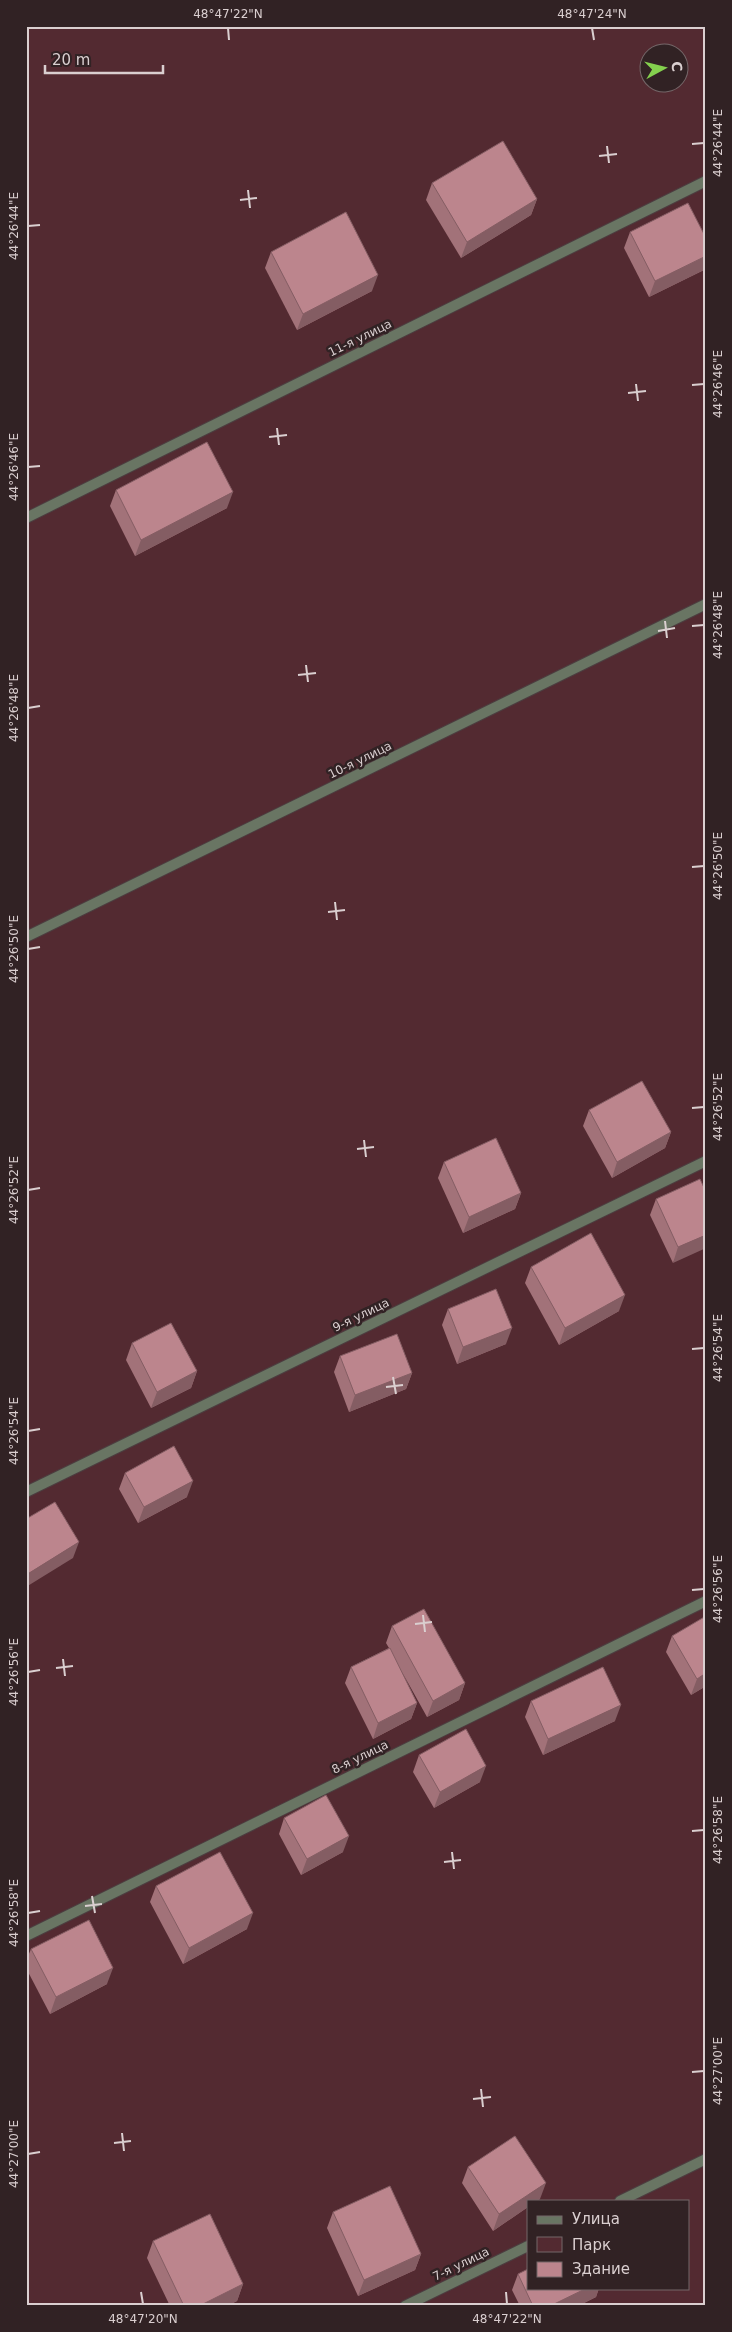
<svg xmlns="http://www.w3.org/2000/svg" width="732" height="2332" font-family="'DejaVu Sans',sans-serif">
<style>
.green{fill:#532a31;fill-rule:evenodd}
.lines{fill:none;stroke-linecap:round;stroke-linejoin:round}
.minor-casing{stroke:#4c3e40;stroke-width:12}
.minor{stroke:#697563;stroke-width:10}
.wall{fill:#a27279}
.shaded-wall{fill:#845d63}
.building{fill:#bc858d;stroke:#845d63}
.ticks{fill:none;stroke:#dacfd0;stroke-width:2}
.labels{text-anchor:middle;stroke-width:5;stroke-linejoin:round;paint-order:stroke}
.street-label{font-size:12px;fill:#dacfd0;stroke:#312224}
.neatline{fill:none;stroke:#dacfd0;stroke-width:2}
.ticks-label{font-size:12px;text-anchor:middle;fill:#dacfd0}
</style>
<rect width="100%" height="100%" fill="#312224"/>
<!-- green -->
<path class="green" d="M26,26h680v2280h-680zM650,52h30v30h-30zM528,2201h160v87h-160z"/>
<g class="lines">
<!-- minor casing -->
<g class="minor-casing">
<g id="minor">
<path d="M26,518l680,-337"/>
<path d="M26,937l680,-333"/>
<path d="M26,1492l680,-331"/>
<path d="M26,1936l680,-335"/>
<path d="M620,2201l86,-42"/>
<path d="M405,2306l123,-60"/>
</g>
</g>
<!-- minor -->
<use href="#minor" class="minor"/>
</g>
<!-- wall -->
<g class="wall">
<path d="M432,183l105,16 -6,16 -70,43 -35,-58z"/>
<path d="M630,232l76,6v31l-57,28 -25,-49z"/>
<path d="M271,252l101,39 -75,39 -32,-62z"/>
<path d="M116,490l111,18 -92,48 -25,-50z"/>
<path d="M589,1110l82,22 -6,16 -53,30 -29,-52z"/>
<path d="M444,1162l77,31 -6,16 -52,24 -25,-55z"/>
<path d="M706,1192l-33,71 -23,-48 6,-16z"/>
<path d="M531,1267l88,44 -60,34 -34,-62z"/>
<path d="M448,1309l58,35 -49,20 -15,-39z"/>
<path d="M132,1343l65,28 -6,17 -40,20 -25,-48z"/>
<path d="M340,1356l72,17 -6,16 -57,23 -15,-40z"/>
<path d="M125,1473l62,24 -49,26 -19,-34z"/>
<path d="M392,1626l73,57 -6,17 -32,17 -25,-45 15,31 -6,16 -38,20 -28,-56 6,-16 38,-19 -3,-5z"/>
<path d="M672,1636l34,50 -15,9 -25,-43z"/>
<path d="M531,1701l84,20 -72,34 -18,-38z"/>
<path d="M419,1755l61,27 -46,26 -21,-36z"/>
<path d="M284,1818l59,34 -42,23 -22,-41z"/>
<path d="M156,1886l91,43 -64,35 -33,-62z"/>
<path d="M31,1949l76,35 -57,30 -24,-46v-7z"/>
<path d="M468,2167l72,32 -12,2v6l-35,24 -31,-48z"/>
<path d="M333,2212l88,42 -6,16 -57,26 -31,-68z"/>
<path d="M153,2241l90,43 -6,17 -10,5h-57l-23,-48z"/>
<path d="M518,2274l10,14h71l-3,9 -18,9h-58l-8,-16z"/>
</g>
<!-- shaded-wall -->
<g class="shaded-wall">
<path d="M537,199l-6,16 -70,43 6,-16z"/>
<path d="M706,256v13l-57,28 6,-16z"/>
<path d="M378,275l-6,16 -75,39 6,-16z"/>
<path d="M233,492l-6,16 -92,48 6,-16z"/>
<path d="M671,1132l-6,16 -53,30 5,-16z"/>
<path d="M521,1193l-6,16 -52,24 6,-16z"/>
<path d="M706,1235v13l-33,15 5,-16z"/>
<path d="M625,1295l-6,16 -60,34 6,-17z"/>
<path d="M512,1328l-6,16 -49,20 6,-17z"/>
<path d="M197,1371l-6,17 -40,20 6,-16z"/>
<path d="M412,1373l-6,16 -57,23 6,-17z"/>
<path d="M193,1481l-6,16 -49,26 6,-16z"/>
<path d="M79,1542l-6,16 -47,29v-12z"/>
<path d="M706,1673v13l-15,9 6,-16z"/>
<path d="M465,1683l-6,17 -32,17 6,-16z"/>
<path d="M417,1703l-6,16 -38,20 5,-16z"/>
<path d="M621,1705l-6,16 -72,34 5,-16z"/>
<path d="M486,1766l-6,16 -46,26 6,-16z"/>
<path d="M349,1836l-6,16 -42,23 6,-16z"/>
<path d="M253,1913l-6,16 -64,35 6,-16z"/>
<path d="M113,1968l-6,16 -57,30 6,-17z"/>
<path d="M546,2183l-6,16 -2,2h-10v6l-35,24 6,-17z"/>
<path d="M421,2254l-6,16 -57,26 6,-16z"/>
<path d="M243,2284l-6,17 -10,5h-28z"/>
<path d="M587,2288h12l-3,9 -18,9h-28z"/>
</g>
<!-- building -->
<g class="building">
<path d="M503,141l34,58 -70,43 -35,-59z"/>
<path d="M688,203l18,35v18l-51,25 -25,-49z"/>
<path d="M346,212l32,63 -75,39 -32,-62z"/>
<path d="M207,442l26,50 -92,48 -25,-50z"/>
<path d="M642,1081l29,51 -54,30 -28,-52z"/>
<path d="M496,1138l25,55 -52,24 -25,-55z"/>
<path d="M700,1179l6,13v43l-28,12 -22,-48z"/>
<path d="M591,1233l34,62 -60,33 -34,-61z"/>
<path d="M496,1289l16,39 -49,19 -15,-38z"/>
<path d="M171,1323l26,48 -40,21 -25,-49z"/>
<path d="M397,1334l15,39 -57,22 -15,-39z"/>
<path d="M174,1446l19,35 -49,26 -19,-34z"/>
<path d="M55,1502l24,40 -53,33v-56z"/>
<path d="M424,1609l41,74 -32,18 -41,-75z"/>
<path d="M706,1616v57l-9,6 -25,-43z"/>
<path d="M390,1648l27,55 -39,20 -27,-56z"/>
<path d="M603,1667l18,38 -73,34 -17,-38z"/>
<path d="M466,1729l20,37 -46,26 -21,-37z"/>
<path d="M326,1795l23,41 -42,23 -23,-41z"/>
<path d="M220,1852l33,61 -64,35 -33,-62z"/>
<path d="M89,1920l24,48 -57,29 -25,-48z"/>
<path d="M515,2136l31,47 -47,31 -31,-47z"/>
<path d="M390,2186l31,68 -57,26 -31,-68z"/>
<path d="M210,2214l33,70 -44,22h-15l-31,-65z"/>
<path d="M528,2269v19h59l-37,18h-17l-15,-32z"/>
</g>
<!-- ticks -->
<path class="ticks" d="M228,28l1,12M592,28l2,12M692,144l12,-1M607,146l2,17M599,156l18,-2M248,190l2,18M240,200l17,-2M28,226l12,-1M636,384l2,17M692,385l12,-1M628,393l18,-2M277,428l2,17M269,437l18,-2M28,467l12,-1M665,621l2,17M692,626l12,-1M658,631l17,-3M306,665l2,17M298,675l18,-2M28,708l12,-2M692,867l12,-1M335,902l2,18M328,912l17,-2M28,949l12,-2M692,1108l12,-1M364,1140l2,17M357,1149l17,-2M28,1190l12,-2M692,1349l12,-1M393,1377l3,17M386,1387l17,-2M28,1431l12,-2M692,1590l12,-1M423,1615l2,17M415,1624l17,-2M63,1659l2,17M56,1668l17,-2M28,1672l12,-2M692,1831l12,-1M452,1852l2,17M444,1862l17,-2M92,1896l3,17M85,1906l17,-2M28,1913l12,-2M692,2072l12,-1M481,2089l2,18M473,2099l18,-2M122,2133l2,18M114,2143l17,-2M28,2154l12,-2M141,2292l2,12M506,2292l1,12"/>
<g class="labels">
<!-- street labels -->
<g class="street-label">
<text transform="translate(360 338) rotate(-26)" y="4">11-я улица</text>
<text transform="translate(360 760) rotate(-26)" y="4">10-я улица</text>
<text transform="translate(361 1315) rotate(-26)" y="4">9-я улица</text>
<text transform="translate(360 1757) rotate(-26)" y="4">8-я улица</text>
<text transform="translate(461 2264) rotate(-26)" y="4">7-я улица</text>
</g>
</g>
<!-- border -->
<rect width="732" height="2332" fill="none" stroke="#312224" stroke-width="55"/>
<!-- legend -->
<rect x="527" y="2200" width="162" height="90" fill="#312224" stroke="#756769"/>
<rect x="537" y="2216" width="25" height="8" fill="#697563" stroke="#756769"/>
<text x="572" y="2224" font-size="15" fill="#dacfd0">Улица</text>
<rect x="537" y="2237" width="25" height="15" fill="#532a31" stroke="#756769"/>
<text x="572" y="2250" font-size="15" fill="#dacfd0">Парк</text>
<rect x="537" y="2262" width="25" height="15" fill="#bc858d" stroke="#756769"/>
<text x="572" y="2274" font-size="15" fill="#dacfd0">Здание</text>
<!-- north arrow -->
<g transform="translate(664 68) rotate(83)"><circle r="24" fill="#312224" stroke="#756769"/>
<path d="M0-4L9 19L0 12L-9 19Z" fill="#84d04e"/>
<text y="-8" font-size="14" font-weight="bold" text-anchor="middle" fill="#dacfd0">С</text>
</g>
<!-- scale -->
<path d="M45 65v8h118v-8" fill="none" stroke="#dacfd0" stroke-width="2.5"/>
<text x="52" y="65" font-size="15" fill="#dacfd0" stroke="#312224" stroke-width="4" paint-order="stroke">20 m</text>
<rect x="28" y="28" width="676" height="2276" class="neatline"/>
<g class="ticks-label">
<text x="228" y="18">48°47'22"N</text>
<text x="592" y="18">48°47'24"N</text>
<text transform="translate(718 143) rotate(-90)" y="4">44°26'44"E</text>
<text transform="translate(14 226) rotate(-90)" y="4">44°26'44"E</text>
<text transform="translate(718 384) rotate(-90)" y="4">44°26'46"E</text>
<text transform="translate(14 467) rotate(-90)" y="4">44°26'46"E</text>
<text transform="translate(718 625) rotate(-90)" y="4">44°26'48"E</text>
<text transform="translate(14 708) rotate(-90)" y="4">44°26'48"E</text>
<text transform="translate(718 866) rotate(-90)" y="4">44°26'50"E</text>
<text transform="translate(14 949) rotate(-90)" y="4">44°26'50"E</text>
<text transform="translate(718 1107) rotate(-90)" y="4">44°26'52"E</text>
<text transform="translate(14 1190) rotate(-90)" y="4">44°26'52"E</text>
<text transform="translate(718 1348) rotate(-90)" y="4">44°26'54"E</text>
<text transform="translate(14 1431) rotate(-90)" y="4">44°26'54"E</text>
<text transform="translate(718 1589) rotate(-90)" y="4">44°26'56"E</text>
<text transform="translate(14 1672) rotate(-90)" y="4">44°26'56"E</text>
<text transform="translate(718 1830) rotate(-90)" y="4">44°26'58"E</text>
<text transform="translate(14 1913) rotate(-90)" y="4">44°26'58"E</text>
<text transform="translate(718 2071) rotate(-90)" y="4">44°27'00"E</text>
<text transform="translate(14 2154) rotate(-90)" y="4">44°27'00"E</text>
<text x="143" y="2323">48°47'20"N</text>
<text x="507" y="2323">48°47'22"N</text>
</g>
</svg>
